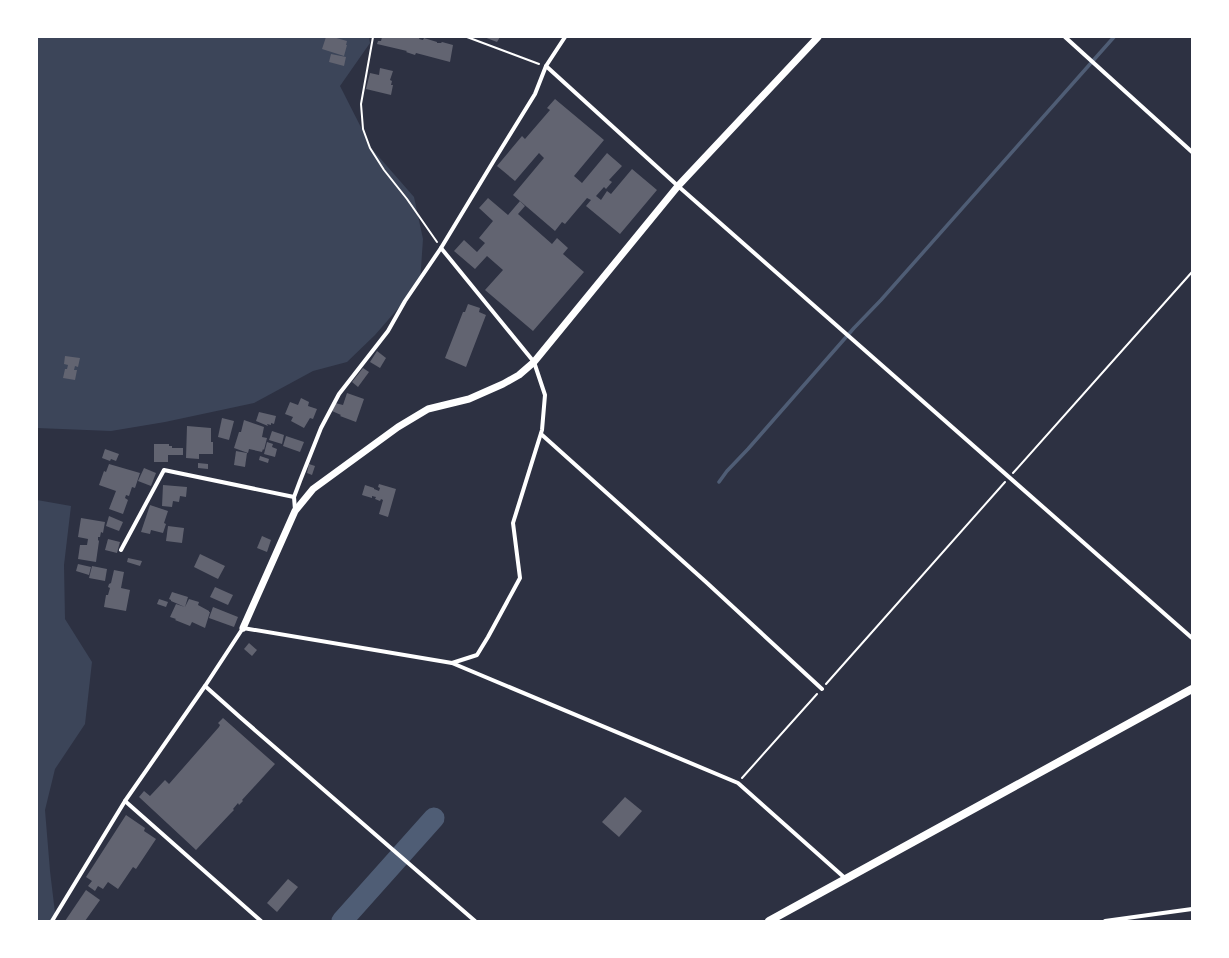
<svg xmlns="http://www.w3.org/2000/svg" width="1229" height="958" font-family="Montserrat,sans-serif">
<style>
.green{fill:#3c4559}
.lines{fill:none;stroke-linecap:round;stroke-linejoin:round}
.stream{stroke:#4f5d75;stroke-width:3.5}
.river{stroke:#4f5d75;stroke-width:21}
.building{fill:#626471}
.path{stroke:#fff;stroke-width:2}
.minor{stroke:#fff;stroke-width:4}
.tertiary{stroke:#fff;stroke-width:7}
.secondary{stroke:#fff;stroke-width:8}
</style>
<rect width="100%" height="100%" fill="#2d3142"/>
<!-- green -->
<g class="green">
<path d="M37,37h332l1,6 -30,43 32,63 42,48 9,42 -3,44 -45,52 -28,27 -34,9 -59,32 -89,19 -54,9 -74,-3z"/>
<path d="M37,500l34,6 -7,59 1,54 27,43 -7,62 -30,45 -10,41 5,61 6,50h-19z"/>
</g>
<g class="lines">
<!-- stream -->
<path class="stream" d="M719,482l8,-11 21,-22 106,-121 27,-28 233,-263"/>
<!-- river -->
<path class="river" d="M342,921l92,-103"/>
</g>
<!-- building -->
<g class="building">
<path d="M326,37h7l14,4 -1,4h1l-3,11 -22,-7z"/>
<path d="M382,37h38l-1,2 4,1 1,-2 13,4v1h4l1,-1 11,3 -3,17 -34,-9 -1,2 -9,-3 1,-1 -30,-7 1,-3h3z"/>
<path d="M484,37h16l-3,5z"/>
<path d="M331,54l15,3 -2,9 -15,-4z"/>
<path d="M380,68l13,3 -3,9 2,1 -1,4h2l-2,10 -25,-6 4,-16 9,2z"/>
<path d="M555,99l49,41 -30,36 8,7 25,-30 15,13 -13,14 3,2 -6,7 -2,-2 -8,9 5,4 6,-9 4,3 21,-25 25,21 -37,44 -34,-28 5,-6 -4,-2 -22,26 -3,-2 -7,9 -42,-36 31,-37 -5,-5 -24,28 -18,-15 25,-30 3,3 25,-29 -3,-2z"/>
<path d="M488,198l20,17 12,-14 5,5 -7,8 34,30 5,-6 11,10 -5,6 21,18 -51,59 -48,-41 18,-20 -16,-14 -12,13 -21,-18 10,-11 13,12 8,-9 -6,-5 14,-17 -14,-13z"/>
<path d="M468,304l12,4 -1,4 7,3 -20,52 -21,-9 18,-46h2z"/>
<path d="M377,351l9,7 -6,10 -10,-6z"/>
<path d="M65,356l15,2 -2,9 -3,-1 -1,4h3l-2,10 -12,-2 2,-9h2l1,-4 -4,-1z"/>
<path d="M363,368l6,4 -11,15 -6,-5z"/>
<path d="M347,393l17,6 -8,23 -16,-6 1,-1 -9,-4 3,-8 8,2z"/>
<path d="M301,398l8,4 -1,4 9,3 -4,10 -3,-1 -6,10 -13,-7 2,-4 -8,-3 5,-12 8,3z"/>
<path d="M259,412l17,4 -2,8 -3,-1v2l-4,-1 1,2 -12,-5z"/>
<path d="M222,418l12,3 -5,19 -11,-3z"/>
<path d="M244,420l20,7 -2,10 5,1 -3,12 -1,-1 -1,3 -13,-3 -1,4 -14,-5 5,-16h2z"/>
<path d="M187,426l24,2v14h2v12h-14v5l-13,-1z"/>
<path d="M272,431l12,4 -2,9 -13,-4z"/>
<path d="M286,436l18,6 -4,10 -17,-6z"/>
<path d="M267,442l6,2 -1,3 5,2 -2,8 -11,-3z"/>
<path d="M154,444h15v2h3v2h11v7h-15v7h-14z"/>
<path d="M105,449l14,5 -3,7 -5,-2 -1,2 -8,-3z"/>
<path d="M236,451l11,2 -2,14 -11,-2z"/>
<path d="M260,456l9,3 -1,4 -9,-3z"/>
<path d="M198,463l10,1v5l-10,-1z"/>
<path d="M109,464l31,9 -5,15 -3,-1 -3,9 -3,-1 -1,3 3,2 -5,14 -14,-5 7,-18 -17,-6 5,-14 2,1z"/>
<path d="M309,464l6,2 -3,9 -5,-2z"/>
<path d="M144,468l12,5 -5,13 -13,-5z"/>
<path d="M379,484l17,5 -8,28 -9,-3 4,-14 -2,-1 -1,2 -5,-2 1,-2 -4,-1v2l-10,-3 3,-10 9,3v1l5,2 1,-3 -2,-1z"/>
<path d="M163,485l24,2 -1,10 -6,-1 -1,6 -6,-1 -1,6 -10,-1z"/>
<path d="M150,505l18,6 -4,12 2,1 -3,9 -12,-3 -1,4 -9,-2z"/>
<path d="M109,516l14,6 -4,9 -13,-5z"/>
<path d="M81,518l24,4 -2,11 -2,-1 -1,5h-2v3l1,1 -3,21 -18,-3 2,-14h7l1,-6 -10,-2z"/>
<path d="M168,526l16,2 -2,15 -16,-2z"/>
<path d="M262,536l9,4 -4,12 -10,-4z"/>
<path d="M108,539l12,3 -3,11 -12,-3z"/>
<path d="M200,554l25,12 -7,13 -24,-12z"/>
<path d="M128,558l14,3 -2,5 -13,-4z"/>
<path d="M78,564l13,3 -2,8 -13,-4z"/>
<path d="M92,566l15,3 -2,12 -16,-3z"/>
<path d="M114,570l10,2 -3,16 9,2 -4,21 -22,-4 2,-12h2l2,-7 -2,-1 1,-3 2,-1z"/>
<path d="M215,587l18,8 -5,10 -18,-8z"/>
<path d="M172,592l16,5 -3,10 4,-8 10,3 -1,3 11,6v1h1l-5,16 -13,-6 -2,4 -15,-6 1,-1 -6,-2 6,-13 9,3 -14,-6v-1l-2,-1z"/>
<path d="M159,599l9,3 -2,5 -9,-3z"/>
<path d="M213,607l25,10 -4,10 -25,-9z"/>
<path d="M249,643l8,7 -5,6 -8,-7z"/>
<path d="M223,718l52,46 -33,36 1,1 -4,4 -1,-2 -5,6 1,1 -4,4 -34,36 -57,-53 5,-6 6,5 15,-16 4,4 50,-57 1,-2 -2,-2z"/>
<path d="M625,797l17,14 -23,26 -17,-15z"/>
<path d="M126,815l19,13 -1,3 12,8 -20,30 -3,-2 -15,22 -10,-7 -5,7 -5,-3 -3,5 -7,-5 4,-5 -6,-4z"/>
<path d="M288,879l10,8 -21,25 -10,-9z"/>
<path d="M86,890l14,10 -15,21h-20z"/>
</g>
<g class="lines">
<!-- path -->
<g class="path">
<path d="M373,37l-12,67 2,25 7,19 14,22 23,29 30,43"/>
<path d="M467,37l72,27"/>
<path d="M1013,473l179,-201"/>
<path d="M826,684l179,-202"/>
<path d="M742,778l75,-84"/>
</g>
<!-- minor -->
<g class="minor">
<path d="M1065,37l127,115"/>
<path d="M546,66l132,120 514,452"/>
<path d="M441,248l93,114 11,33 -3,35 -29,93 7,55 -32,59 -11,18 -25,8"/>
<path d="M541,434l165,148 116,107"/>
<path d="M295,510l-1,-13 6,-16 21,-53 18,-34 49,-63 17,-30 36,-53 52,-86 42,-68 11,-28 19,-29"/>
<path d="M121,550l43,-80 130,27"/>
<path d="M205,686l36,32 234,203"/>
<path d="M125,801l136,120"/>
<path d="M52,921l73,-120 80,-115 38,-58 209,35 286,120 108,96"/>
<path d="M1105,921l87,-12"/>
</g>
<!-- tertiary -->
<path class="tertiary" d="M243,628l52,-117 18,-22 85,-62 30,-18 41,-10 34,-15 16,-9 15,-13 144,-176 140,-149"/>
<!-- secondary -->
<path class="secondary" d="M769,921l423,-232"/>
</g>
<!-- border -->
<rect width="1229" height="958" fill="none" stroke="#ffffff" stroke-width="76"/>
</svg>
